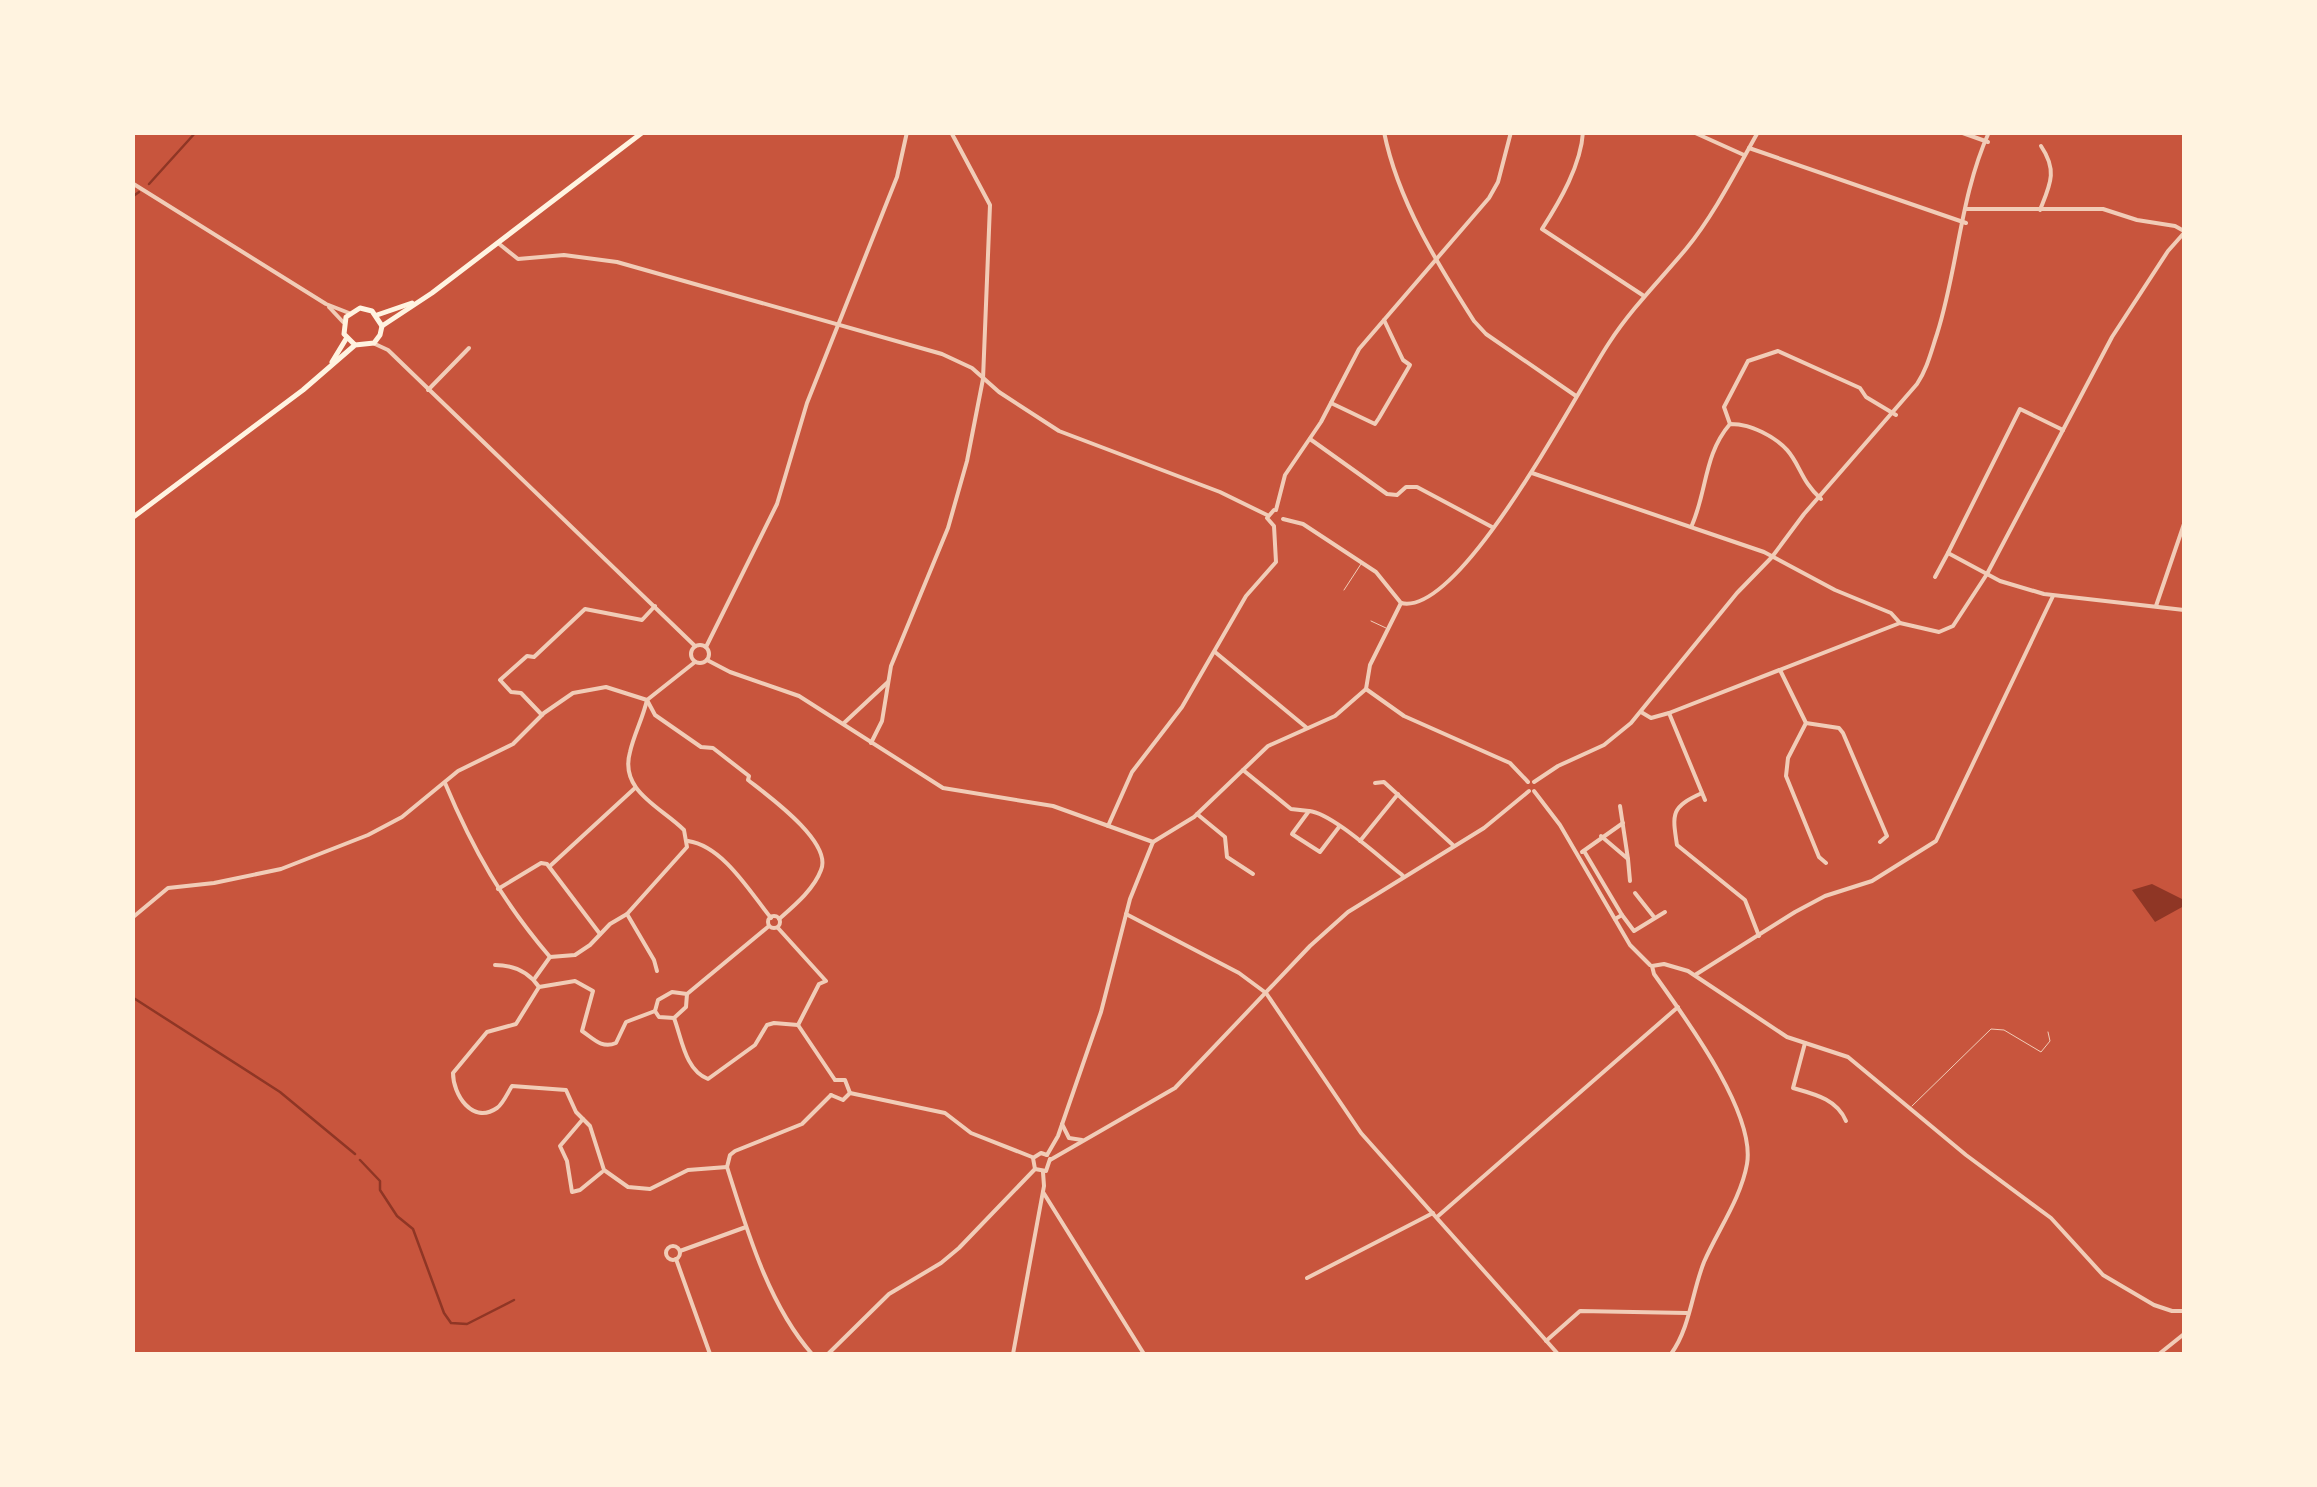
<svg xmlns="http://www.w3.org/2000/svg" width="2317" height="1487" font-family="Manrope,sans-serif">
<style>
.water{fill:#8f3625}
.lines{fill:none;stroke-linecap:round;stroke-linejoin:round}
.stream{stroke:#8f3625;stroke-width:2.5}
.service{stroke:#f1ccb7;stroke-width:1}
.minor{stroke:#f1ccb7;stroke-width:4}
.tertiary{stroke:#f1ccb7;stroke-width:4}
.secondary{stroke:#fff3e0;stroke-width:5}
</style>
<rect width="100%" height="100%" fill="#c8553d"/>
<!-- water -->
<path class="water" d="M2152,884l32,16v6l-29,16 -23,-32z"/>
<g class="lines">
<!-- stream -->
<g class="stream">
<path d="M149,184l47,-52"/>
<path d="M132,197l7,-5"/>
<path d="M132,997l148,95 75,62"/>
<path d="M360,1160l20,21v9l17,26 16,13 31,84 7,10 16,1 47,-24"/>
</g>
<!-- service -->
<g class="service">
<path d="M1344,590l17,-26"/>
<path d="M1371,621l15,7"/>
<path d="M1912,1106l79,-77 13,1 37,22 9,-11 -2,-9"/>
</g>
<!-- minor -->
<g class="minor">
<path d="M1583,132c-2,33 -23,69 -41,97l102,67"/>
<path d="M1693,132l51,23"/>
<path d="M1960,132l28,10"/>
<path d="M1749,148l217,75"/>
<path d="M1966,209h137l34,11 38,6 9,5"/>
<path d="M2040,210c10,-25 18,-39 1,-64"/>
<path d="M498,243l20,16 46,-4 53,7 325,92 30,14 27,24 60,39 161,61 47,23"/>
<path d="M428,390l41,-42"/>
<path d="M1331,403l44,21 4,-6 31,-53 -7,-5 -19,-40"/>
<path d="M1730,424l-6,-17 24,-46 30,-10 82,37 6,9 30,18"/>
<path d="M2063,430l-43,-21 -72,144 52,28 44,13 140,16"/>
<path d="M1310,439l77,55 10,1 9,-8h11l75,40"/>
<path d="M1532,473l232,79 71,38 56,23 9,10"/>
<path d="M1692,525c15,-34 12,-71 38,-101 13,0 21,3 32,8 41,20 31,42 59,67"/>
<path d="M1935,577l13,-24"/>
<path d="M2156,606l28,-82"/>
<path d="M706,647l71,-143 30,-101 90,-226 10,-45"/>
<path d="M1215,652l92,76"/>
<path d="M1780,670l26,53 33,5 4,5 44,103 -7,6"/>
<path d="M1366,689l38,27 106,47 18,19"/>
<path d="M647,700l8,15 46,32 12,1 36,28 -1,4c19,15 85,62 73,90 -7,19 -26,35 -42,49"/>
<path d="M647,700l48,-38"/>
<path d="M1641,712l10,6 18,-5 231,-90 39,9 14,-6 34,-52 125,-237 56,-86 16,-18"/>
<path d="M1669,713l36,87"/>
<path d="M542,715l-21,-22 -10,-1 -11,-12 27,-24 7,1 51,-48 57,11 13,-14"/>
<path d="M844,723l44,-41"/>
<path d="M1806,723l-18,35 -2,18 33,81 7,6"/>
<path d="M871,743l11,-22 9,-55 57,-138 19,-67 16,-82 7,-174 -39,-73"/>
<path d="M1243,770l48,39 18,2"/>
<path d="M445,783c28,67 58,119 105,174l25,-2 15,-10 20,-21 17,-10 60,-67 -3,-17c-23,-23 -65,-39 -54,-78 4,-18 13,-34 17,-52"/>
<path d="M1375,783l9,-1 70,64"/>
<path d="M1534,791l26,34 70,120 20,20"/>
<path d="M1702,793c-31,14 -30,20 -25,52l68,55 14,36"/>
<path d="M1197,814l28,23 2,20 26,17"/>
<path d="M1339,827l-19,25 -28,-18 17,-23c23,2 71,47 92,63l2,2"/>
<path d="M1601,836l27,23 -8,-53"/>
<path d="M688,841c35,5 62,51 83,77"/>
<path d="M1360,841l38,-47"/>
<path d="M1584,851l38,64"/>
<path d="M1582,852l41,-29"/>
<path d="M1628,859l2,22"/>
<path d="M550,866l85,-78"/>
<path d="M498,889l43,-26 6,1 53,70"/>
<path d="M1635,893l19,24"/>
<path d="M627,914l27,46 3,11"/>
<path d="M1126,914l113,59 27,20 95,140 197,221"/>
<circle cx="774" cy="922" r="6"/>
<path d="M132,918l36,-30 46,-5 67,-14 87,-34 34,-18 56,-46 55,-27 31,-31 29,-20 33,-6 41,13"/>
<path d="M1615,919l7,-4 12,16 31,-19"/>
<path d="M778,928l48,53 -7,3 -21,41"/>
<path d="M495,965c18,0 33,6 44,22"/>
<path d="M1652,966l12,-2 24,7 99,66 61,20 118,98 85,63 52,57 51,30 18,6h12"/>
<path d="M1652,966l2,8c29,41 102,138 93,190 -6,34 -29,66 -43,98 -12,30 -14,66 -33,92"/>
<path d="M1695,975l100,-63 30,-16 47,-15 64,-40 117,-245"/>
<path d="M535,978l15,-21"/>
<path d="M672,992l15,2 -1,13 -12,11 -15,-1 -4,-6 3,-11z"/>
<path d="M687,994l82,-68"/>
<path d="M655,1011l-29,11 -10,21c-15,6 -23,-5 -34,-12l11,-40 -18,-10 -36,6 -23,37 -29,8 -34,41c0,21 19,52 44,35 6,-4 11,-16 15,-22l54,4 10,22 14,14 14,44 24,17 22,2 38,-19 39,-3"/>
<path d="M674,1018c8,21 11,52 34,61l47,-34 12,-20 7,-2 24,2 37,55"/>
<path d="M1805,1043l-12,45c21,6 44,11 53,33"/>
<path d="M835,1080h10l5,13"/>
<path d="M831,1095l12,5 7,-7 95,20 26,20 61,24"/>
<path d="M583,1119l-23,27 7,15 5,31 8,-2 22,-18"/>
<path d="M1062,1124l7,14 13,2"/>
<path d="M1043,1192l101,162"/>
<path d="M1437,1217l241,-210"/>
<circle cx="673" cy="1253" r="7"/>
<path d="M680,1251l66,-24"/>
<path d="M676,1259l34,95"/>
<path d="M1307,1278l126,-65"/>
<path d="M1546,1341l34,-30 107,2"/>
<path d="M812,1354c-44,-50 -65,-124 -85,-187l3,-12 5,-4 67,-27 29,-29"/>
<path d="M1013,1354l31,-168 -1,-14"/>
<path d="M2159,1354l25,-20"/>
</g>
<!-- tertiary -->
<g class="tertiary">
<path d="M1384,132c14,69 53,131 90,189l12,13 90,62"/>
<path d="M132,183l194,121 23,9"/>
<path d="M329,307l14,15"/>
<path d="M375,344l13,6 307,296"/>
<path d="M1276,510l9,-35 36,-53 38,-73 130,-151 9,-16 13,-50"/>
<path d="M1283,519l20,5 73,48 25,31"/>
<path d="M1401,603c60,15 177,-214 208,-260 22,-34 51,-63 77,-94 28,-34 50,-78 72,-117"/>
<circle cx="700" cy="654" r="9"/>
<path d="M707,660l23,12 69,24 144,92 110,18 100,36"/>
<path d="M1534,782l24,-16 46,-21 27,-22 106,-130 35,-36 32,-43 113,-130c10,-15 14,-32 20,-50 21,-66 23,-138 52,-202"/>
<path d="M1108,826l24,-54 50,-65 64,-111 30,-34 -2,-36 -7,-8 7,-8"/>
<path d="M1047,1155l11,-19 43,-124 29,-113 23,-57 41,-25 74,-71 67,-30 31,-27 4,-24 31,-62"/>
<path d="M1050,1160l125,-72 135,-142 38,-34 136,-84 45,-37"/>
<path d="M1035,1169l11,2 4,-12"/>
<path d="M1035,1169l-2,-11 8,-5 6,2"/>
<path d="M828,1354l61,-60 52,-31 18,-15 76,-79"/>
</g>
<!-- secondary -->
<g class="secondary">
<path d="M377,315l35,-12"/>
<path d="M382,326l50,-33 211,-161"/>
<path d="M332,362l14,-23"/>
<path d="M132,518l171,-128 52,-45 19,-2 6,-8 2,-9 -10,-15 -12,-3 -14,9 -2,17 11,11"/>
</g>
</g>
<!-- border -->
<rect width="2317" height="1487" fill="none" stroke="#fff3e0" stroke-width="270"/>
</svg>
